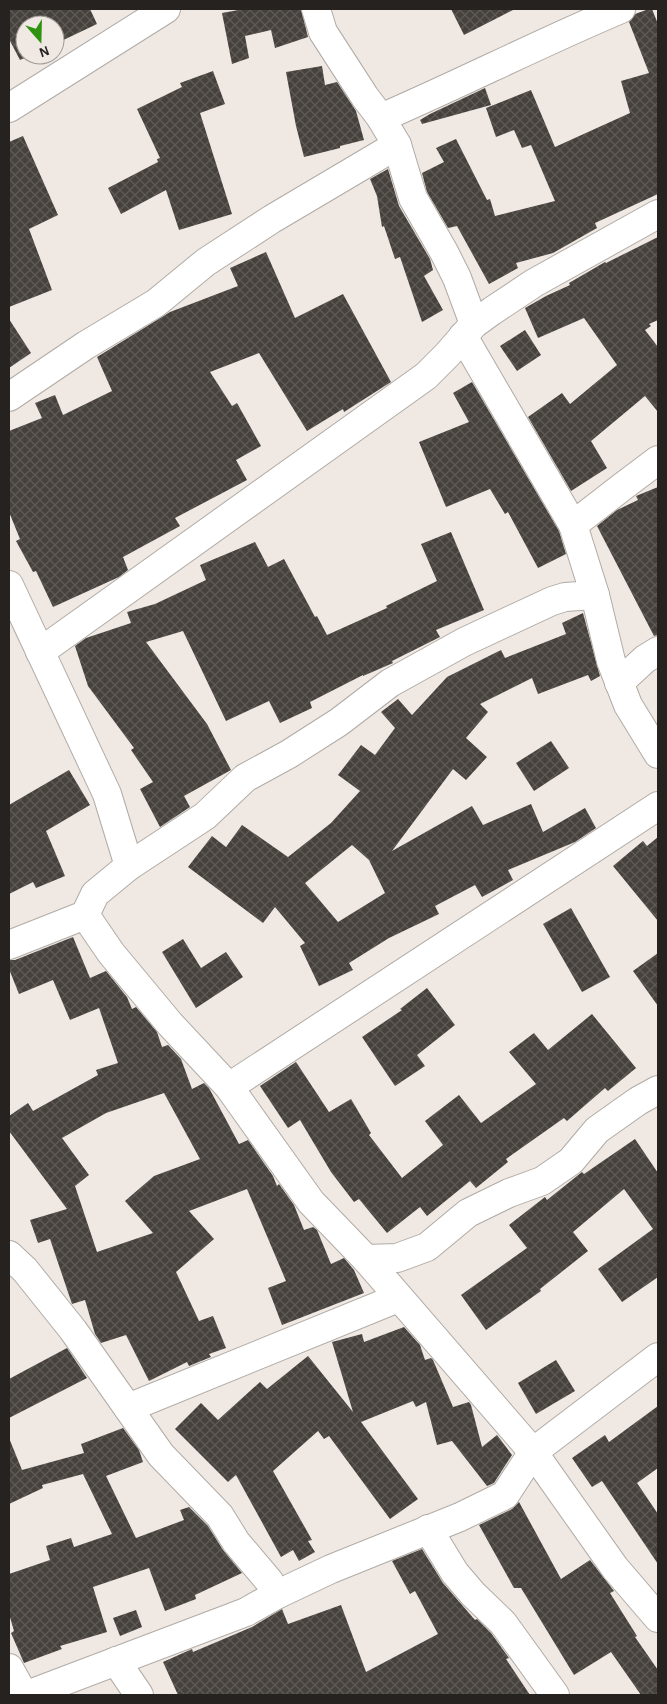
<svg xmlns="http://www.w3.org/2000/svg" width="667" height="1704" font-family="'Alegreya Sans',sans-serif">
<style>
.building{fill:url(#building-cross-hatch);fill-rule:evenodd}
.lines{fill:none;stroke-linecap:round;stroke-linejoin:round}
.minor-casing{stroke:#b1aba6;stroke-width:30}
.minor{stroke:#fff;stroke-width:28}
</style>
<defs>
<pattern id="building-cross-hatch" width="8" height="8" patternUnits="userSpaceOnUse" patternTransform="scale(1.25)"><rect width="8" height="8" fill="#46413d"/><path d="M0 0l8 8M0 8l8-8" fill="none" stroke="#5e5a56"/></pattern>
</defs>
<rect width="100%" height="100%" fill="#efe8e3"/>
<!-- building -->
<g class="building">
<path d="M9,9h81l7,15 -42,20v-19h-30v30h7l-12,5 -11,-21z"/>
<path d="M244,9h57l7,28 -33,11 -4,-18 -26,6 4,22 -17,6 -10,-51z"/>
<path d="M451,9h64l-51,26z"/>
<path d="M649,9h3l6,15v170l-63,29 2,5 -44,25 -37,10 2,5 -29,16 -32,-58 -9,2 -21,-36 -5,-19 22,-11 -8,-14 20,-9 31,61 3,-1 5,17 60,-15 -24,-56 -9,3 -8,-18 -18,7 -10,-29 45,-18 24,57 75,-34 -9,-32 28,-8 -20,-51 6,-8z"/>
<path d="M322,66l3,19 12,-3 19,29 8,29 -24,6v2l-36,9 -8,-31 -10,-54z"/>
<path d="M213,71l12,33 -25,9 32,101 -53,16 -13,-40 -45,24 -13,-26 50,-26 -1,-3 3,-1 -23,-49 45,-22 -2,-4z"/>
<path d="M485,88l6,17 -69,19 -2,-4 10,-6z"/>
<path d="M23,136l35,79 -29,14 23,61 -43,17v-165z"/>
<path d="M388,169l11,37 31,53 3,11 -9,6 19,34 -21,12 -22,-65 -5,2 -11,-33 -2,1 -5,-31 -7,-17z"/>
<path d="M658,237v83l-9,4 2,2 -6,4 13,17v65l-13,-16 -54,45 16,27 -36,23 -43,-74 34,-24 8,11 47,-39 -33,-47 -46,20 -13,-30 21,-12 24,-11 -1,-2 36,-21 1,1z"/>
<path d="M266,252l29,66 48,-24 48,88 -47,30 -1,-3 -36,22 -48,-78 -49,19 22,34 5,-3 24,43 -25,14 11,20 -72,38 5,8 -57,31 5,13 -9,7 -66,30 -17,-36 -3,1 -17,-31 4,-2 -11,-27v-81l33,-13 -7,-15 20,-8 8,20 49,-24 -15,-34 73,-45 68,-26 -8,-18z"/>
<path d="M9,319l22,34 -22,15z"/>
<path d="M525,330l16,25 -24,16 -17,-25z"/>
<path d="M472,382l87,149 7,23 -28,14 -30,-56 -3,2 -15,-25 -44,18 -27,-65 50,-20 -16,-29z"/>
<path d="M658,487v148l-4,1 -57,-110 20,-16 21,-10 -2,-4z"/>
<path d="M451,532l33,78 -48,20 4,7 -48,24 1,2 -30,13v-1l-53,27 2,6 -32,15 -11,-22 -43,20 -43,-90 -37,11 61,82 24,46 -47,26 6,11 -30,20 -20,-38 13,-7 -22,-32 3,-2 -46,-62 -13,-40 11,-8 45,-15 -4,-11 28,-8 51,-24 -6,-15 55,-23 13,25 16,-8 31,58 2,-1 10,19 60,-27 -1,-2 51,-25 -16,-37z"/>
<path d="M583,613l17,63 -9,5 -3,-6 -50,19 -6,-16 -52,26 8,8 -22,26 21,19 -21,23 -13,-11 -61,82 80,-45 11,19 48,-21 12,28 42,-24 11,20 -21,14 -67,28 5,10 -31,17 -7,-12 -40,21 4,8 -50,24 -40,25 4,7 -34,16 -19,-40 5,-3 -30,-36 -12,16 -75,-56 24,-31 14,11 16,-22 46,32 43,-34 29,-32 -22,-16 23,-30 14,10 20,-27 -14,-16 17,-13 14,16 35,-38 54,-27 4,8 61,-24 -4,-11zM352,845l17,15 16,33 -47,29 -33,-39z"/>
<path d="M551,741l18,27 -35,23 -18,-28z"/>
<path d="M69,770l21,35 -44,26 19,45 -29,12 -3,-6 -24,12v-89z"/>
<path d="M658,837v84l-45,-55 30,-25 4,5z"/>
<path d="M571,908l39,69 -28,15 -39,-68z"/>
<path d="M73,937l17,41 16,-7 21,26 5,12 4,-2 21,25 5,15 6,-2 13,14 11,30 12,-6 5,5 30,56 9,-4 25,36 4,10 2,-2 15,21 10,25 9,-3 4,3 14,34 13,-6 10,12 10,23 -82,32 -14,-37 18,-7 -39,-92 -58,22 25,28 -38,33 23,49 14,-5 13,32 -17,6 2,3 -22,9 -2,-4 -38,19 -23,-46 -25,8 -6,-9 -10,-34 -13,4 -22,-65 -12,4 -8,-23 37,-11 -58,-78v-15l19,-13 5,8 65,-36 -2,-5 22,-7 -19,-55 -29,12 -17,-40 -34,14 -10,-25v-9h6zM164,1093l36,66 -46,17 -29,25 28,32 -56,19 -22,-66 14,-11 -27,-37 44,-25z"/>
<path d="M183,939l18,29 25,-16 17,25 -47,31 -34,-56z"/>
<path d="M658,953v53l-25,-35z"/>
<path d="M427,988l28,37 -38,30 8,11 -30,20 -33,-49 40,-27 -2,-1z"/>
<path d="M592,1014l44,54 -28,23 -3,-3 -38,33 -3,-3 -58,41 2,3 -32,26 -6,-7 -43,35 -7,-9 -33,26 -28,-34 -5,3 -23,-30 -31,-52 -12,8 -28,-42 36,-24 33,50 22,-13 20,34 -2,2 33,43 41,-33 -18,-24 34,-26 22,28 55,-39 -27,-32 25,-19 14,17z"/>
<path d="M635,1139l23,34v104l-36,25 -24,-33 55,-40 -29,-40 -51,43 15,19 -48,38 1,2 -55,39 -25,-35 66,-47 -18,-23 36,-28 2,3 35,-28 2,2z"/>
<path d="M404,1327l16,18 5,15 6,-2 2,2 20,47 16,-5 2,3 11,42 15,-12 15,20 -18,28 -7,3 -35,-45 -15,4 -11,-43 -10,5 -3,-6 -52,21 57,77 -28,20 -61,-83 -5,3 -6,-8 -45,40 39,69 -4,1 7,11 -16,9 -6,-11 -12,7 -45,-82 -8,7 -53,-53 26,-26 17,17 42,-38 7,7 41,-33 45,56 -21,-70 30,-8 2,8z"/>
<path d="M67,1348l20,30 -78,40v-39z"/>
<path d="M556,1360l19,31 -39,23 -18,-31z"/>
<path d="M658,1406v62l-21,15 21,31v50l-56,-83 -10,6 -20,-29 33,-23 4,7z"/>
<path d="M123,1428l16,22 4,12 -37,14 30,62 48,-18 -4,-10 9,-3 19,19 15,24 19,23 -47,22 1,4 -31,12 -16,-43 -56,19 14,45 -47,14 2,3 -38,14 -13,-30 3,-2 -5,-17v-40l41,-14 -4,-14 25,-8 3,9 38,-13 -29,-60 -41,11 1,3 -34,16v-66l13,32 62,-17 -3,-9z"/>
<path d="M519,1502l42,77 29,-19 24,31 -4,2 27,43 -2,1 23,33v25h-17l-30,-43 -37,23 -53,-87h-7l-35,-63 33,-16z"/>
<path d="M422,1549l21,34 32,37 2,-1 14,14 18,25 -3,1 24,36h-352l-15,-33 29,-13 1,3 59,-25 30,-18 6,15 53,-19 25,67 72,-38 -23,-43 -5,3 -18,-33z"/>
<path d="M136,1610l6,17 -22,9 -7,-18z"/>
</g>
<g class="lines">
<!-- minor casing -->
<g class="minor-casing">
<g id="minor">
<path d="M316,9l7,23 42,65 16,21 16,27 16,53 31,54 13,26 17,46"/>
<path d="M9,108l157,-99"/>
<path d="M381,118c81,-35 159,-75 240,-109"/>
<path d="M463,336l110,189 22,70 16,66 17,44 30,49"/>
<path d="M9,397l77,-52 70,-42 50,-41 66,-43 125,-74"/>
<path d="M573,525l49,-38 36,-27"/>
<path d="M9,585l98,209 22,72"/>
<path d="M40,652l386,-276 21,-21 27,-31 18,-13 42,-28 124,-69"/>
<path d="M619,683l26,-24 13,-8"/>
<path d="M85,915l26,38 59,71 59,63 82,115 55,57 167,193 82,116 43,50"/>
<path d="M9,945l76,-30 10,-21 34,-28 76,-50 40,-38 44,-24 50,-32 51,-39 74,-41 88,-41 13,-4 30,-2"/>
<path d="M229,1087l429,-281"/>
<path d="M9,1255l16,15 48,60 88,125 59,61 16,26 33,39 7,14"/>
<path d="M366,1259l31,-1 30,-11 41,-34 41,-20 33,-12 29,-20 26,-31 41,-29 20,-11"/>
<path d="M128,1408l270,-110"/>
<path d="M428,1529l27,44 18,21 30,29 52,72"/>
<path d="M116,1661l23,34"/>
<path d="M9,1668l15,27"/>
<path d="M27,1695l219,-83 30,-17 55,-26 129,-52 45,-22 28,-43 125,-95"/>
</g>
</g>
<!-- minor -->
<use href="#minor" class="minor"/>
</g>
<!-- border -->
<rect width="667" height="1704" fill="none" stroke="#252220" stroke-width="20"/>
<!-- north arrow -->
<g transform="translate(40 40) rotate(160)"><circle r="24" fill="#efe8e3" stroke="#9e9995"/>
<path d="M0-4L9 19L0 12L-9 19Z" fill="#309211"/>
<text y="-8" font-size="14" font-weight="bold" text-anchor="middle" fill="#252220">N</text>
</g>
</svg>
